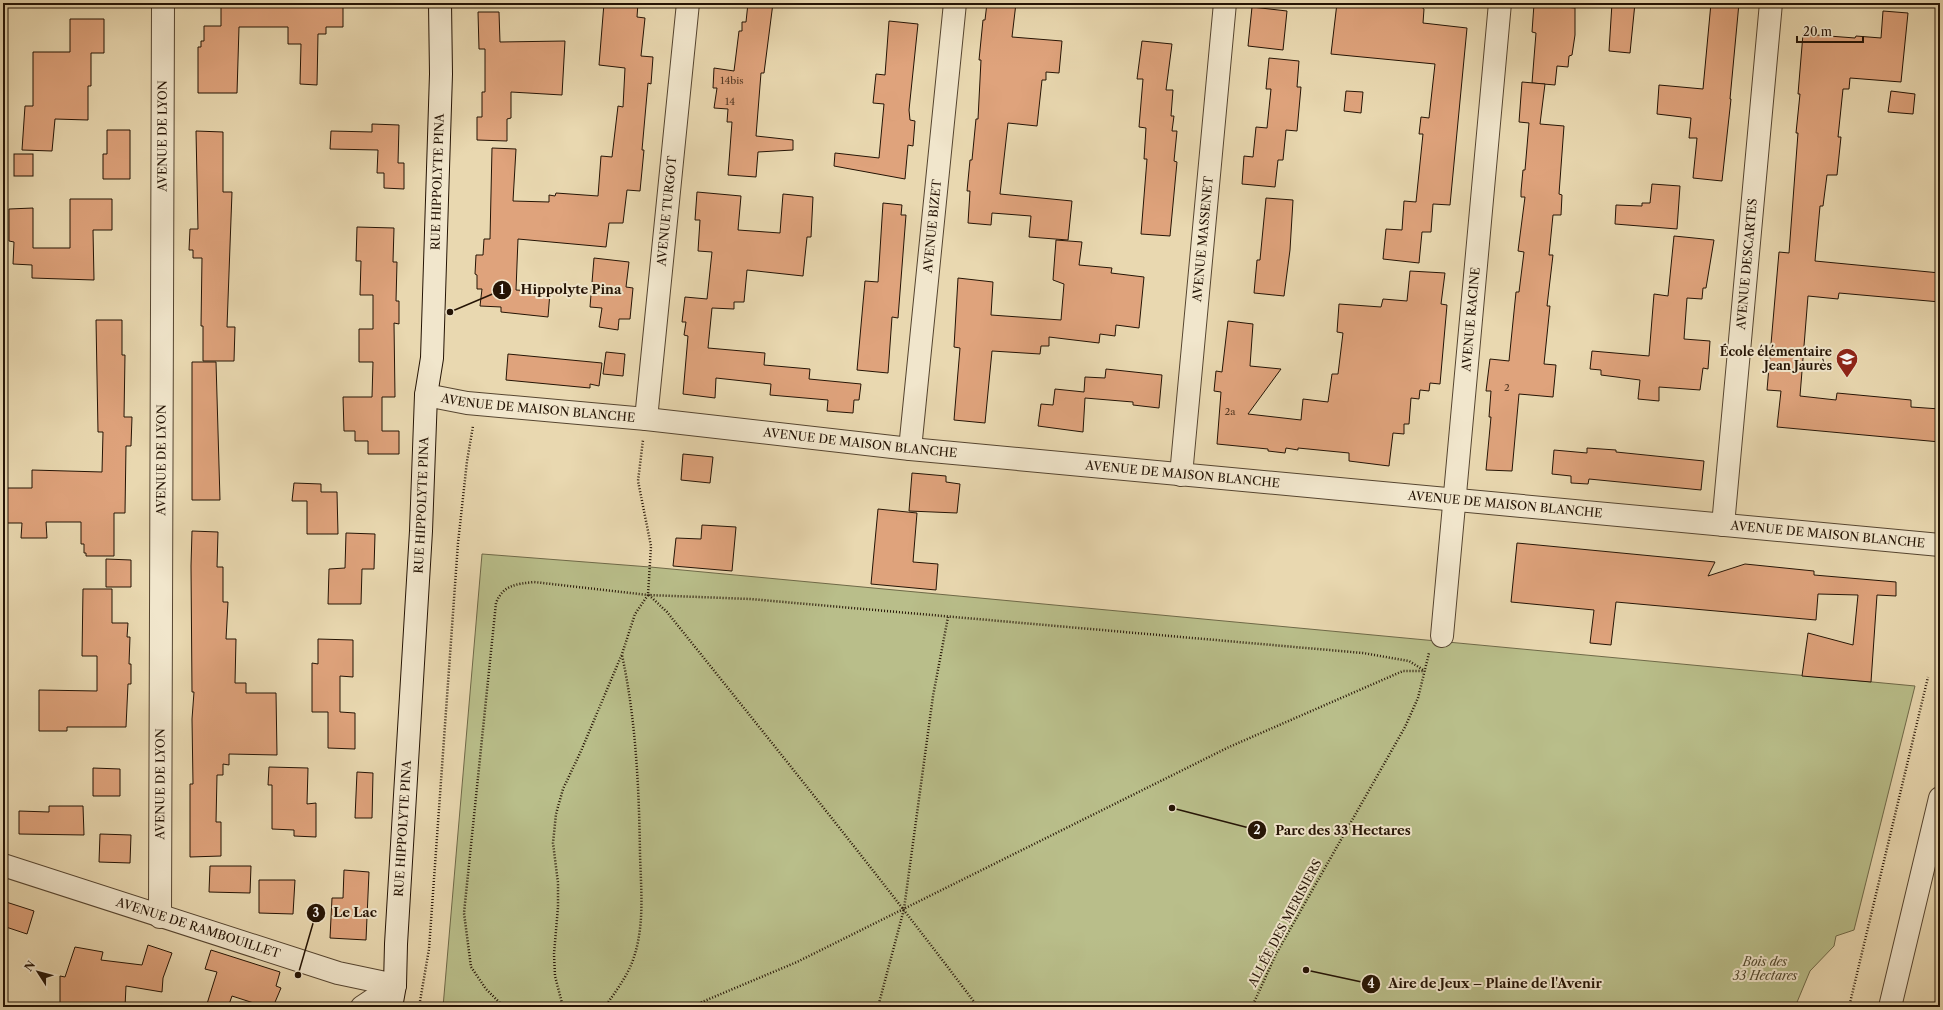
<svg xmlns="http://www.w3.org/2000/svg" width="1943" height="1010" font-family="'Libre Caslon Text',serif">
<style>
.green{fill:#b9be8a;stroke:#6f6948}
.building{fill:#dfa37c;stroke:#251405}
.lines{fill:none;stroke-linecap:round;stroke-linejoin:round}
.minor-casing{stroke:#564530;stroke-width:24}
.secondary-casing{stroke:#251405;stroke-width:24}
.path{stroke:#251405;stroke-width:2.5;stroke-dasharray:1 2;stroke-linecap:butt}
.minor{stroke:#f1e6cc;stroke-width:22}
.secondary{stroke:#f1e6cc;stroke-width:22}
.labels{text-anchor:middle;stroke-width:4;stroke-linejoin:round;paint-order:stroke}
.number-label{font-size:10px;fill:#543823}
.street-label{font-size:12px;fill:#251405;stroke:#f1e6cc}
.poi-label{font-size:12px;font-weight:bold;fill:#251405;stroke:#f1e6cc;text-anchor:end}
.park-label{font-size:12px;font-style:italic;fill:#51472d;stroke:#f1e6cc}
.leader{fill:none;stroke:#251405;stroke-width:1.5}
.callout-dot{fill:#251405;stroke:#f1e6cc;stroke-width:1.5}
.mark-label{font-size:12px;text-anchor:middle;font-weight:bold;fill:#fff}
.callout-label{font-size:13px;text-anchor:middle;font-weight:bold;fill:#251405;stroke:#f1e6cc;stroke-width:4;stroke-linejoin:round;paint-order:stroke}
</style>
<rect width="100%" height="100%" fill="#e9d8b0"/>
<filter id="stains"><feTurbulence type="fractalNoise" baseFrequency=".005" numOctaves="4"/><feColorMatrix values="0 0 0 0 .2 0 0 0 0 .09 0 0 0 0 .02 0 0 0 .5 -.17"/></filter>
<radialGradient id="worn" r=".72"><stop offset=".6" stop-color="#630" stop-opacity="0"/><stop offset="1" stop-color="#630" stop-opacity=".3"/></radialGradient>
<!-- green -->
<path class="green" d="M482,554l168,13 1265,119 -61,244 -18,6 -2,10 -24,25 -15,36h-1352z"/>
<!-- building -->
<g class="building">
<path d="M221,3l122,1v23h-17v7h-8l-1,51 -17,-1 1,-40h-13v-17h-49l-2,66h-39v-46h3v-6h3v-15h17z"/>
<path d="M604,3h34l-1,14 8,1 -4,38 12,1 -2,27 -3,-1 -6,67h2l-4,41 -13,-1 -4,33h-14l-3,24 -88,-8 -2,51 34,2 -2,25 -47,-5v-5l-21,-1 2,-17h-5v-14l-2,-1 1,-19h7l1,-16h6l2,-91 24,1 -3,52 36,1v-7l6,1 1,-3 42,3 3,-40 11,1 6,-51 5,1 2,-39 -26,-3z"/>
<path d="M748,3h25l-9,70h-3l-5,63 37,4v10l-35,2 -2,25 -28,-2 4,-53h-5l1,-13 -14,-1 3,-20h-4l1,-20 20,3 5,-40h3v-9h4z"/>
<path d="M987,3h29l-4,34 50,4 -3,32 -13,-1v8h-4l-5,46 -29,-3 -8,71 72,7 -4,39 -39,-3 2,-21 -39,-3 -1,12 -23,-2 2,-32h-3l3,-31h2l4,-41h2l3,-59h-2l4,-40h2z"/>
<path d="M1337,3h79l8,6 -1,14 44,5 -17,177 -17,-1 -2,28h-9l-3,31 -36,-4 3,-30 16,1 2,-29 12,1 7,-68h-4l2,-17 8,1 6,-54 -104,-10z"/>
<path d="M1612,3h23l-5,50 -21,-2z"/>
<path d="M1711,3h28l-9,96h1l-9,82 -29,-3 4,-40h-8l2,-20 -34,-4 2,-29 44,4z"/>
<path d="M1534,4l41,4v27l-3,20 -3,1 -1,11 -11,-1 -2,19 -23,-2 4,-50 -4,-1z"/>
<path d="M1252,7l35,4 -4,39 -35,-4z"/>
<path d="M1883,11l25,2 -7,69 -51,-4 -1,11h-6l-5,48h3l-4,38h-10l-4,31h-3l-5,55 125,12v29l-101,-9 -1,6 -30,-3 -8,100 36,4 1,-7 74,7v7l29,2v33l-163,-15 4,-36 -14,-1 12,-138 10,1 9,-120h-2l4,-39h-2l5,-60 52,4 1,-2 25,2z"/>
<path d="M478,12h21l1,30 65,-1 -3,54 -51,-3v26l-4,1v22l-30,-1v-23h5v-25h3v-43h-6z"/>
<path d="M70,19h34v34h-13v33h-3v34l-33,-1 -3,32 -30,-1 3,-44h8v-54h37z"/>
<path d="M889,21l29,3 -9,86 1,10 5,1 -2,25 -5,-1 -3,34 -71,-13 1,-13 44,5 5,-54 -11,-1 3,-29 9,1z"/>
<path d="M1142,41l30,3 -6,46h7l-2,26h3l-2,15h5l-3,30 3,1 -7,74 -29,-2 6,-75h-3l2,-31 -7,-1 4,-48h-6z"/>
<path d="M1269,58l30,3 -2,26h4l-4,44 -11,-1 -3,30h-5l-3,27 -33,-3 2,-28 9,1 3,-30 11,1 4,-39h-5z"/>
<path d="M1522,82l23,2 -5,40 24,2 -5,68 3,1 -1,20h-8l-4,40h4l-6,51h3l-6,58 12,1 -3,32 -34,-3 -7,77 -26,-1 5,-53h-2l2,-26h-5l4,-32 19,2 7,-69h3l5,-40 -6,-1 7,-54h-4v-6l2,-21h2l4,-47 -10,-1z"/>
<path d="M1346,91l17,1 -2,21 -17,-2z"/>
<path d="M1891,91l24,3 -2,20 -25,-2z"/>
<path d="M372,124l27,1 -1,38h6v26l-20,-1v-15h-7l1,-23 -48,-1 1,-18 41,1z"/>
<path d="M107,130h23v49h-27v-25h4z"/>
<path d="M196,131l27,1v60h9l-5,135h8l-1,34h-31v-35h-2l1,-68h-9v-8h-4l1,-21h8z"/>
<rect x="14" y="154" width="19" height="22"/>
<path d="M1652,184l28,2 -3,43 -62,-5 1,-19 26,1v-3h8z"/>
<path d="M697,192l44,4 -3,34 42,3 3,-39 30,3 -2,40h-4l-4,39 -56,-6 -3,32h-10v7l-22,-1 -4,40 57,5 -1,12 46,4 -1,10 52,5 -2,16h-5l-1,13 -26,-2 1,-11 -58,-5 1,-11 -55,-6 -1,20 -32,-4 5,-58 -4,-1 2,-13h-4l3,-25 22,2 5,-47 -14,-1 2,-31h-5z"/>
<path d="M1266,198l27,2 -3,50 -6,46 -30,-3 3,-33h3z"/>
<path d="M70,199h42v31h-19l1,50 -62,-2v-13l-19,-1 1,-22 -5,-1v-32l24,-1v40h37z"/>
<path d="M883,203l19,2 -1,10h5l-8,103 -6,-1 -4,56 -31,-3 8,-89 13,1z"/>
<path d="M357,227l37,1 -1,34h4l-1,39h3v23l-5,-1 1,74h-13v34h17v23h-31v-13h-13v-10h-11l-1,-34h29l1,-35h-14v-33h14v-34h-13l1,-34h-5z"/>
<path d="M1674,236l40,4 -8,48h-3l-1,11 -15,-1 -3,41 26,2 -2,28 -5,-1 -3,22 -41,-3v14l-21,-2 2,-19 -39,-5v-5l-11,-1 2,-18 57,5 5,-62 14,2z"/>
<path d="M1056,240l26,2 -3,23 33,3 -1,5 33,4 -5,51 -23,-3 -1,11 -15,-2 -1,9 -50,-6v9h-8l-1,8 -48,-3 -7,72 -31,-3 6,-72 -6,-1 4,-69 35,4 -2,33 70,5 3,-36 -11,-4z"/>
<path d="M594,258l35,4 -3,25 7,1 -3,31h-11l-1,11 -19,-3 3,-19 -12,-1z"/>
<path d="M1410,271l35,2 -4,31 6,1 -7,79 -10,-1 -1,8 -9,-1 -1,9 -8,-1 -2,26h-5v10l-11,-1 -4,33 -40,-5v-8l-51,-5v2l-12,-2 -1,5 -17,-2v-2l-51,-5 4,-52 -7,-1 2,-20 6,1 6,-51 25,3 -3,42 31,3 -33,45 53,6 2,-21 25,3 4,-28h6l5,-41 -6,-1 2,-28 42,3 2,-8 24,2z"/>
<path d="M96,320h26v35h3l-1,62h8l-1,29h-5l-1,67h-11v43h-28v-3h-2v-9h-3v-22h-35l1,16h-26l1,-15h-15v-35h25v-18l70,2 1,-40h-5z"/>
<path d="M606,352l19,2 -2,22 -20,-2z"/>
<path d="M508,354l94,9 -3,23 -9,-2v4l-84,-8z"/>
<path d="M192,362h24l4,138h-28z"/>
<path d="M1106,369l56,6 -3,33 -26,-3v-3l-48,-4 -2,34 -45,-6 3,-22 12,1 2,-16 29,3 1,-15 20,1z"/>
<path d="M1587,448l29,2v2l88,9 -3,29 -112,-11 -1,5 -17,-1v-7l-19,-2 2,-24 33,3z"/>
<path d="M683,454l30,3 -3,26 -29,-3z"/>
<path d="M912,473l34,3v6l14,2 -3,29 -48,-2z"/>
<path d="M294,483l27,1v8h16l1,42h-31v-33h-15z"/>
<path d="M878,509l39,4 -4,49 25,2 -2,26 -65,-6z"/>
<path d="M702,525l34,2 -4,44 -59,-5 3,-28 25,1z"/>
<path d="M192,531l26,1 -1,35h6v35h5l-2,37h10l-1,44h11v10h30l1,62 -48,-1v11l-6,-1v11h-6l-1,47h5v34l-31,1v-73h3l-1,-65 2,-27h-2l-1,-126z"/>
<path d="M346,533l29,1 -1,35h-12l-1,35h-33l1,-35 16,-1z"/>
<path d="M1517,543l198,19 -7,14 37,-12 69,7v4l82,7v14l-19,-1 -6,87 -69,-6 6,-43 45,12 5,-50 -40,-1 -2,26 -200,-18 -5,43 -21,-2 4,-33 -83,-8z"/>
<path d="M106,559l25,1v27h-25z"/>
<path d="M83,589h29v34h16l-1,14h3l-1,27h2v20h-3l-2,43h-59v4h-28v-41l58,1v-35h-15z"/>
<path d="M318,639l35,1v37l-13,-1v36l15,1v36l-27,-1v-36h-16v-49l6,1z"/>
<path d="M269,767l39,1 -1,36 9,-1v34l-22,-1v-6l-22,-1v-44h-4z"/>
<path d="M93,768l27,1v27h-27z"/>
<path d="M357,772l16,1 -1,45h-17z"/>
<path d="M49,806h34l1,29 -65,-1v-23l30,1z"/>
<path d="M100,834l31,1 -1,28 -31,-1z"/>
<path d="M210,866h41l-1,27 -41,-1z"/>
<path d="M344,870l25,2 -3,68 -36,-2 2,-40h11z"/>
<path d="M259,880h36l-2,34 -34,-1z"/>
<path d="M3,901l31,10 -7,23 -24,-8z"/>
<path d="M148,945l24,8 -9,25 -1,14 -36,-6 -1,21h-65v-31l5,1 10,-30 28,5 -2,8 41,5z"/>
<path d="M211,950l69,22 -4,14 5,2 -8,19h-7l-34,-11 -4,11h-22l11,-35 -12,-3z"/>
</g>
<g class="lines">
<!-- minor casing -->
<g class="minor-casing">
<g id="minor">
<path id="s1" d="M426,395l41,8 179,16 264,30 1030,96"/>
<path id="s2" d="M646,419l42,-416"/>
<path id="s3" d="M910,449l45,-446"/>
<path id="s4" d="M1181,475l44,-472"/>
<path id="s5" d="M1723,525l48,-522"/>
<path id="s6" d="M1442,636l58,-633"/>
<path id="s7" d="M3,865l335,108 57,12"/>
<path id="s8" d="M160,917l3,-914"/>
<path d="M362,1007l33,-22"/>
<path d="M1890,1007l50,-209"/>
</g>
</g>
<!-- secondary casing -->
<g class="secondary-casing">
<g id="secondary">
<path id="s9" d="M391,1007l4,-22 1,-41 25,-413 5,-136 6,-37 9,-284 -1,-71"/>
</g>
</g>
<!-- path -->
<g class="path">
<path d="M649,595l18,17c105,131 210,261 311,395"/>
<path d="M419,1007l10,-58 29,-406 9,-82 6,-35"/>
<path d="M504,1007l-18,-18 -15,-22 -7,-54 32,-310c7,-18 20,-19 38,-21l114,13 102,4 613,54 46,8 16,10"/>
<path d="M563,1007l-8,-31 -1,-22 4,-47v-24l-5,-40 3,-29 7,-25 18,-38 41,-97 13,-40 13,-19 3,-49 -13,-65 5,-41"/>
<path d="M605,1007c10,-15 22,-30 28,-47 12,-34 8,-70 7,-106 -1,-66 -4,-134 -18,-199"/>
<path d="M690,1007l107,-45 432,-215 174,-76h21"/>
<path d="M878,1007l26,-98 29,-213 15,-79"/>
<path d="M1252,1007l24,-53 129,-227 13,-29 11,-45"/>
<path d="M1849,1007l79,-330"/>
</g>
<!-- minor -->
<use href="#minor" class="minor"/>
<!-- secondary -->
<use href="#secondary" class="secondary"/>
</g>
<!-- icons -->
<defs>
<g id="school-pin" transform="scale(1.15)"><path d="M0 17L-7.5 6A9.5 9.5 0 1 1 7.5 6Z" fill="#8f2418" stroke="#f1e6cc"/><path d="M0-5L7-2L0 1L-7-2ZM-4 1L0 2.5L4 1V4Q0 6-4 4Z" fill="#fff"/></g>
</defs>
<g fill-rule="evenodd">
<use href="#school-pin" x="1847" y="359"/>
</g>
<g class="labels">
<!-- number labels -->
<g class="number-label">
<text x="732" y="84">14bis</text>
<text x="730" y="105">14</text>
<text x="1507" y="391">2</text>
<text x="1230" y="415">2a</text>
</g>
<!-- street labels -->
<g class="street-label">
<text dy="4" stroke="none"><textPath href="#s8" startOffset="781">AVENUE DE LYON</textPath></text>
<text dy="4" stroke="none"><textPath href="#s9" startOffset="827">RUE HIPPOLYTE PINA</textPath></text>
<text dy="4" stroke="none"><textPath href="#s2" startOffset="209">AVENUE TURGOT</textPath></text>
<text dy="4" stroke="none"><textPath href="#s3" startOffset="224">AVENUE BIZET</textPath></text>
<text dy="4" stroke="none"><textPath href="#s4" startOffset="237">AVENUE MASSENET</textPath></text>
<text dy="4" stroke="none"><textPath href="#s5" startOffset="262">AVENUE DESCARTES</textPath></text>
<text dy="4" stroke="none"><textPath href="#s6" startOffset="318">AVENUE RACINE</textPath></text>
<text dy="4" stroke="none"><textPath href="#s1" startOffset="113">AVENUE DE MAISON BLANCHE</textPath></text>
<text dy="4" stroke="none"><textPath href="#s1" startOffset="437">AVENUE DE MAISON BLANCHE</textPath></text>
<text dy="4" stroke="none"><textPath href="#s8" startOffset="457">AVENUE DE LYON</textPath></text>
<text dy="4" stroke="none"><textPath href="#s1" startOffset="761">AVENUE DE MAISON BLANCHE</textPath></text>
<text dy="4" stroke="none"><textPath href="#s1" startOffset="1085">AVENUE DE MAISON BLANCHE</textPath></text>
<text dy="4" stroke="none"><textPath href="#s9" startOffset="503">RUE HIPPOLYTE PINA</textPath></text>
<text dy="4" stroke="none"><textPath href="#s1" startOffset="1409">AVENUE DE MAISON BLANCHE</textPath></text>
<text dy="4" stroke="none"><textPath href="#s8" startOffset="133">AVENUE DE LYON</textPath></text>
<text dy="4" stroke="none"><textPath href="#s9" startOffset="179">RUE HIPPOLYTE PINA</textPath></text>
<text transform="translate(1285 923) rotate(-62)" y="4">ALLÉE DES MERISIERS</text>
<text dy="4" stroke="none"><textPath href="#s7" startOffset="205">AVENUE DE RAMBOUILLET</textPath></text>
</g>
<!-- poi labels -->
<g class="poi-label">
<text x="1832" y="356">École élémentaire<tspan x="1832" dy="14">Jean Jaurès</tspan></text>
</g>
<!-- park labels -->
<g class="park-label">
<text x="1765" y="966">Bois des<tspan x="1765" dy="14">33 Hectares</tspan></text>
</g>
</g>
<!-- callouts -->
<path class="leader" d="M450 312L502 290M1172 808L1257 830M298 975L316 913M1306 970L1371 984"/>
<g class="callout-dot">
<circle cx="450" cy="312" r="4"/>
<circle cx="1172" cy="808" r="4"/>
<circle cx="298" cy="975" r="4"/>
<circle cx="1306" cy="970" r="4"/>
<circle cx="502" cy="290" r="10"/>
<circle cx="1257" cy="830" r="10"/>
<circle cx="316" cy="913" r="10"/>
<circle cx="1371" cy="984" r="10"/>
</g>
<g class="mark-label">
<text x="502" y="294">1</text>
<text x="1257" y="834">2</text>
<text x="316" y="917">3</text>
<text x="1371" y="988">4</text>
</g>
<g class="callout-label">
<text x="571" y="294">Hippolyte Pina</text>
<text x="1343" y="835">Parc des 33 Hectares</text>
<text x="355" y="917">Le Lac</text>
<text x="1495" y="988">Aire de Jeux – Plaine de l'Avenir</text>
</g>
<!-- margin -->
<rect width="1943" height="1010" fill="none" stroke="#e9d8b0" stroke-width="16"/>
<rect x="4" y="4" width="1935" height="1002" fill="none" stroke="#251405" stroke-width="2"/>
<rect x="8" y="8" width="1927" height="994" fill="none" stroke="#251405"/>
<!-- north arrow -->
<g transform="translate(38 972) rotate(306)" stroke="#f1e6cc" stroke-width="3" paint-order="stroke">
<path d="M0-3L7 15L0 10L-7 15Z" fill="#251405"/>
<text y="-6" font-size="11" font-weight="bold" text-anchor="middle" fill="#251405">N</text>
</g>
<!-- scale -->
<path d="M1797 36v6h66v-6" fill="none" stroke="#251405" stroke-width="2"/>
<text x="1803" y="36" font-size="12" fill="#251405" stroke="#f1e6cc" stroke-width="3" paint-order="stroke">20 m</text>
<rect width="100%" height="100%" filter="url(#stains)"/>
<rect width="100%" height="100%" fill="url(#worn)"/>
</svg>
